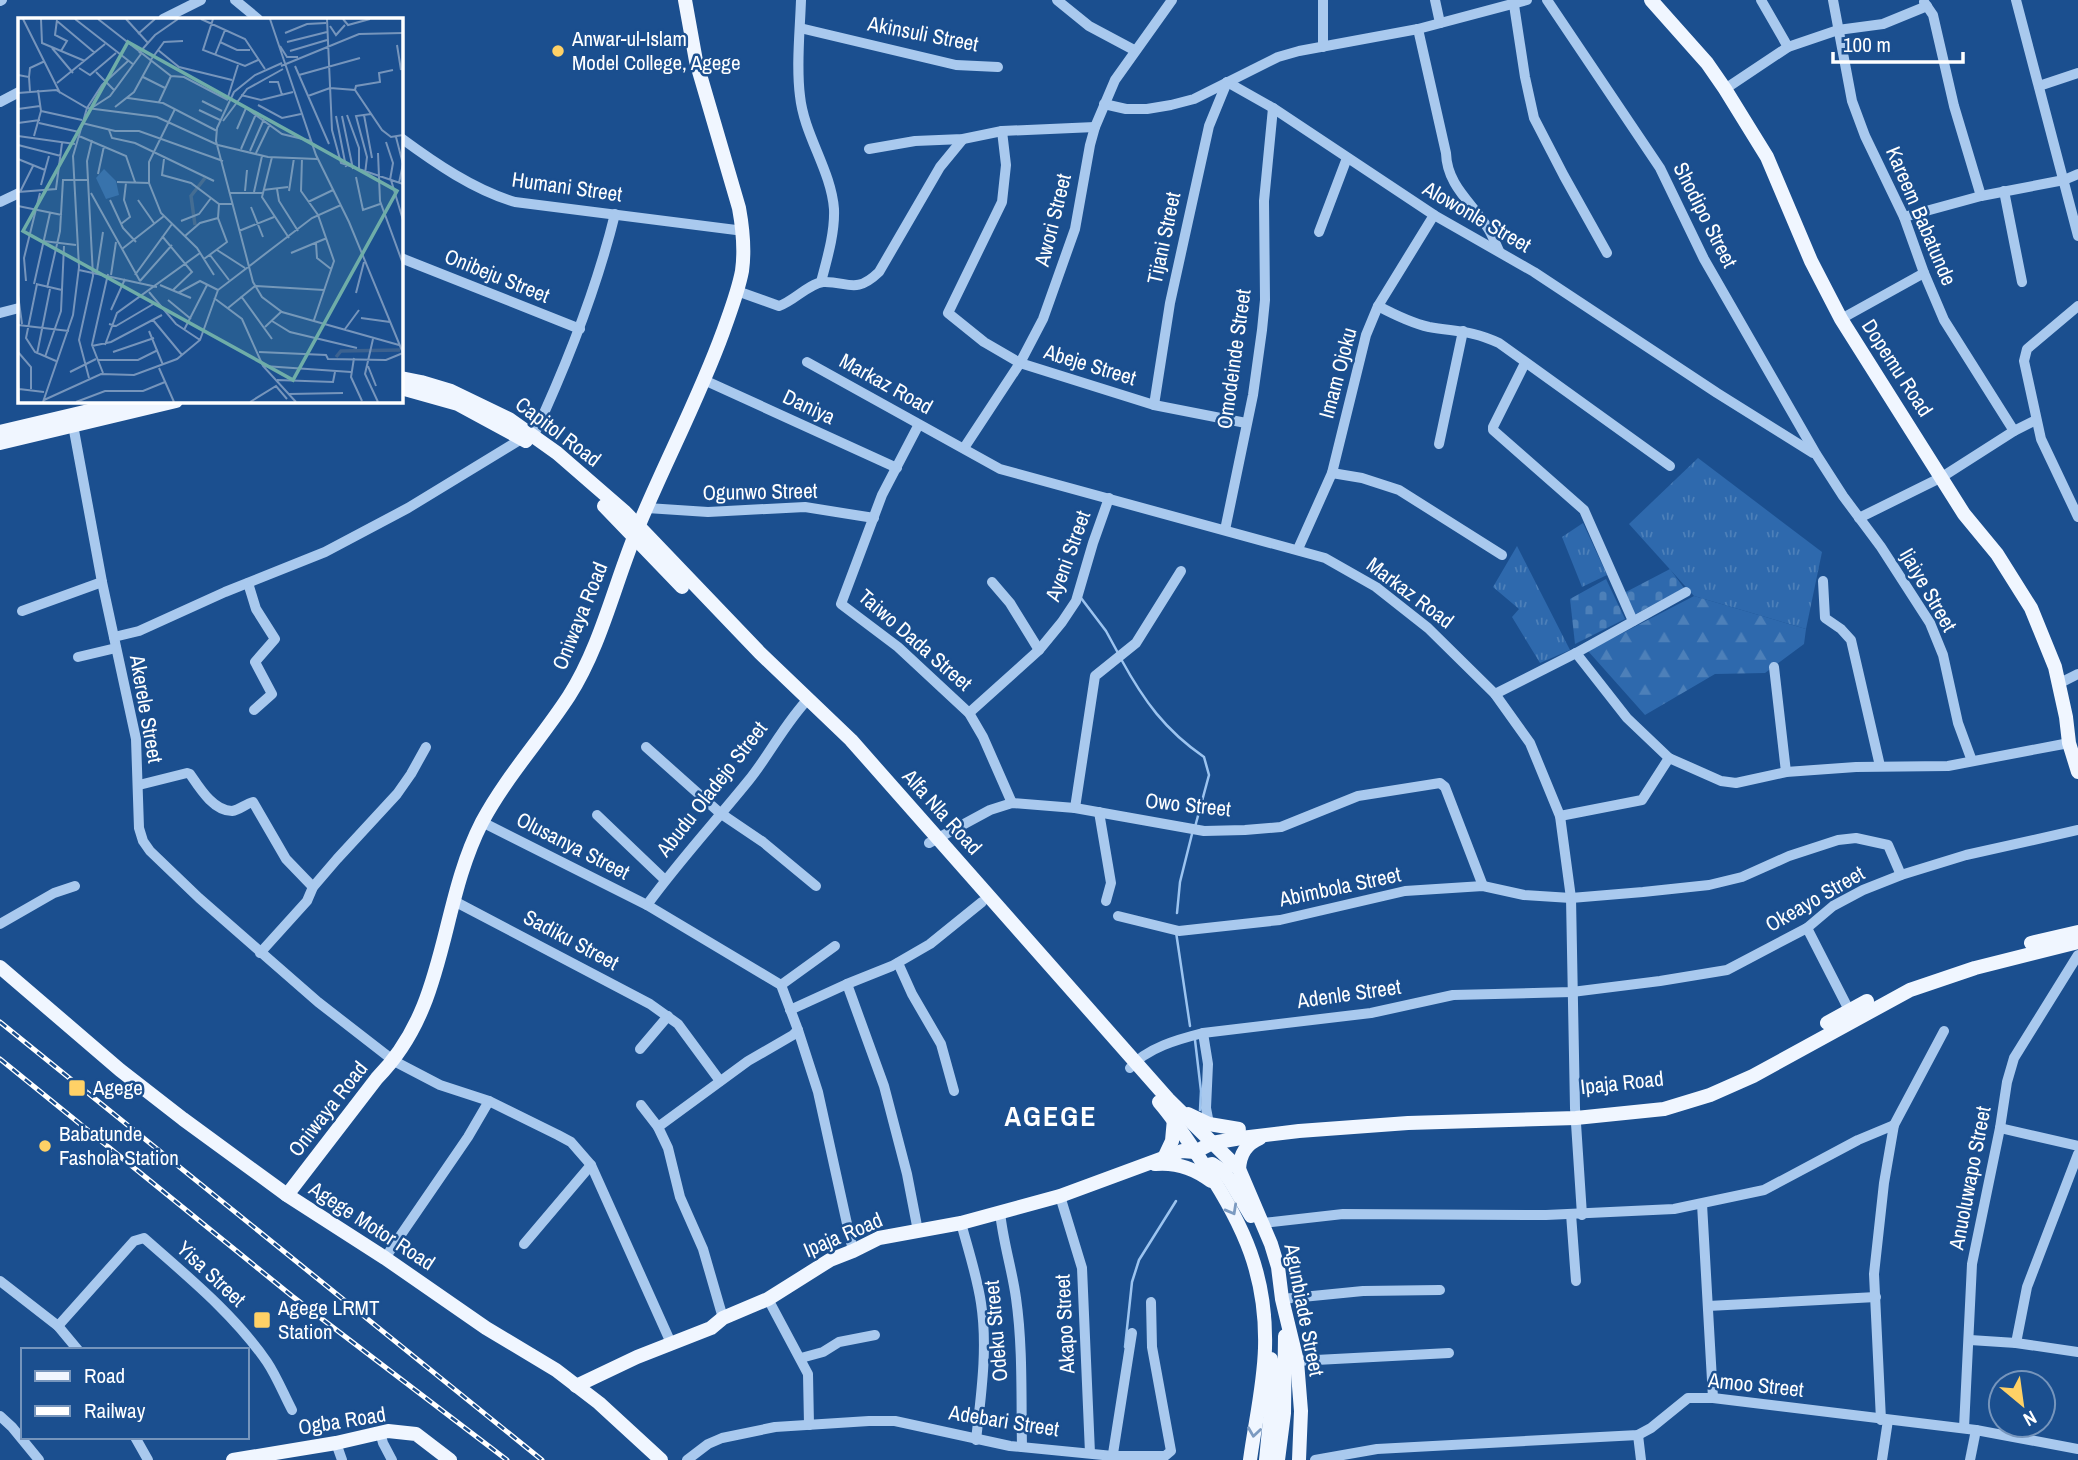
<svg xmlns="http://www.w3.org/2000/svg" width="2078" height="1460" font-family="'Archivo Narrow',sans-serif">
<style>
.grass{fill:url(#grass-tufts)}
.forest{fill:url(#forest-firs)}
.cemetery{fill:url(#cemetery-stones)}
.lines{fill:none;stroke-linecap:round;stroke-linejoin:round}
.stream{stroke:#9cc4f0;stroke-width:2.5}
.minor{stroke:#a9c9ee;stroke-width:10}
.major{stroke:#f0f6ff;stroke-width:14}
.rail-casing{stroke:#fff;stroke-width:5}
.rail{stroke:#1b4f8f;stroke-width:2.5;stroke-dasharray:8;stroke-linecap:butt}
.oneway{stroke:#7b9ac1}
.poi-dot{fill:#ffd166;stroke:#1b4f8f;stroke-width:2.5}
.labels{text-anchor:middle;stroke-width:5;stroke-linejoin:round;paint-order:stroke}
.street-label{font-size:21px;fill:#fff;stroke:#1b4f8f}
.poi-label{font-size:21px;fill:#fff;stroke:#1b4f8f;text-anchor:start}
.district-label{font-size:28px;font-weight:bold;letter-spacing:2px;fill:#fff;stroke:#1b4f8f}
.inset-river{fill:none;stroke:#3c6290;stroke-width:3.5}
.inset-road{fill:none;stroke:#7695bc;stroke-width:2}
.view{fill:#6fada8;fill-opacity:0.15;stroke:#6fada8;stroke-width:3.5}
.inset-edge{fill:none;stroke:#fff;stroke-width:3.5}
</style>
<defs>
<pattern id="grass-tufts" width="24" height="20" patternUnits="userSpaceOnUse" patternTransform="scale(1.75)"><rect width="24" height="20" fill="#2e69ad"/><path d="M3 7l-1-3M5 7V3M7 7l1-3M15 17l-1-3M17 17v-4M19 17l1-3" fill="none" stroke="#4d80b9"/></pattern>
<pattern id="forest-firs" width="22" height="20" patternUnits="userSpaceOnUse" patternTransform="scale(1.75)"><rect width="22" height="20" fill="#2e69ad"/><path d="M5 1l3.5 6h-7zM16 11l3.5 6h-7z" fill="#4d80b9"/></pattern>
<pattern id="cemetery-stones" width="16" height="16" patternUnits="userSpaceOnUse" patternTransform="scale(1.75)"><rect width="16" height="16" fill="#2e69ad"/><path d="M2 7V4a2 2 0 0 1 4 0v3zM10 15v-3a2 2 0 0 1 4 0v3z" fill="#4d80b9"/></pattern>
</defs>
<rect width="100%" height="100%" fill="#1b4f8f"/>
<!-- grass -->
<g class="grass">
<path d="M1698,458l124,94 -16,77 -112,-33 -65,-72z"/>
<path d="M1583,523l24,52 -25,12 -20,-50z"/>
<path d="M1517,546l53,104 -30,13 -28,-46 7,-8 -26,-22z"/>
</g>
<!-- forest -->
<path class="forest" d="M1694,596l112,33 -2,15 -39,29 -50,1 -70,41 -57,-64z"/>
<!-- cemetery -->
<g class="cemetery">
<path d="M1670,569l14,19 -50,27 -10,-22z"/>
<path d="M1606,579l19,40 -50,25 -5,-45z"/>
</g>
<g class="lines">
<!-- stream -->
<g class="stream">
<path d="M1081,598l25,33 12,22"/>
<path d="M1121,659c23,42 44,71 83,98l5,18 -14,52"/>
<path d="M1177,913l3,-31 12,-48"/>
<path d="M1176,932l14,94"/>
<path d="M1195,1040l6,51 -1,19"/>
<path d="M1125,1347l7,-65 7,-22 37,-59"/>
</g>
<!-- minor -->
<g class="minor">
<path d="M235,0l23,19"/>
<path d="M801,0c-1,31 -5,65 -1,96 4,39 31,74 34,113 1,24 -7,50 -13,73"/>
<path d="M1057,0l32,26 45,24"/>
<path d="M1323,0v47"/>
<path d="M1435,0l5,23"/>
<path d="M1547,0l113,168 44,91 112,195 27,42 38,51 49,76 13,32 15,68 14,38"/>
<path d="M1761,0l27,47"/>
<path d="M1833,0l19,101 13,35 39,81 20,56 20,47 70,111"/>
<path d="M2016,0l62,236"/>
<path d="M0,1l2,-1"/>
<path d="M1924,2l9,13 21,91 27,90"/>
<path d="M1514,5l11,72 9,41 30,58 43,77"/>
<path d="M163,19l38,-19"/>
<path d="M800,28l156,37 42,2"/>
<path d="M1418,29l28,124c1,34 28,51 43,77 4,7 7,14 10,21"/>
<path d="M1227,82l46,26 161,107 100,57 183,121 96,60"/>
<path d="M2039,86l39,-13"/>
<path d="M1725,89l63,-42 50,-17 45,-6 44,-18"/>
<path d="M0,102l19,-10"/>
<path d="M1104,104l22,5h21l24,-4 23,-6 84,-42 21,-6 119,-22 109,-29"/>
<path d="M1002,131l4,34 -4,37 -54,111 36,29 36,21 134,42 92,18"/>
<path d="M401,138c34,25 73,52 114,64l229,29"/>
<path d="M869,149l46,-8 48,-2 39,-8 93,-4"/>
<path d="M2004,191l18,91"/>
<path d="M0,202l19,-9"/>
<path d="M1904,217l77,-21 83,-16 14,-6"/>
<path d="M1319,232l28,-74"/>
<path d="M401,258l179,71"/>
<path d="M737,291l42,15c15,-5 29,-22 44,-24 25,-1 32,13 56,-10l61,-105 23,-28"/>
<path d="M1378,306c17,9 33,17 51,21 28,5 42,3 70,16l171,123"/>
<path d="M2078,306l-51,43 -3,12 17,78 37,78"/>
<path d="M0,313l19,-5"/>
<path d="M1841,319l83,-46"/>
<path d="M807,362l193,107 325,89 51,29 52,41 67,66 35,49 30,73 11,82 4,210 7,107"/>
<path d="M1525,363l-32,64v3l91,80 49,111"/>
<path d="M704,380l193,88"/>
<path d="M1154,405l16,-102 39,-177 18,-44"/>
<path d="M73,425l29,157 34,157 3,89 4,13 7,10 49,47 119,104 76,59 46,24 49,16 69,34 13,7 20,23 80,178"/>
<path d="M918,426l-36,69 -41,109 57,43 71,66 14,24 29,66"/>
<path d="M534,435c33,-71 62,-144 81,-221"/>
<path d="M1439,444l24,-113"/>
<path d="M964,448l56,-85 23,-44 32,-90 15,-84 5,-18 20,-47 57,-80"/>
<path d="M1332,473l30,5 37,12 103,65"/>
<path d="M647,508l61,4 97,-5 69,11"/>
<path d="M1859,518l83,-41 72,-46 22,-11"/>
<path d="M1225,530l28,-135 9,-65 3,-30 -1,-99 9,-93"/>
<path d="M1298,549l34,-76 34,-138 12,-29 56,-91"/>
<path d="M1823,581l2,37 16,11 10,11 29,126"/>
<path d="M992,582l18,21 29,47"/>
<path d="M248,583l8,26 19,30 -20,23 17,32 -18,16"/>
<path d="M22,611l80,-29"/>
<path d="M114,637l25,-6 86,-39 100,-40 83,-44 115,-70"/>
<path d="M1576,653l51,65 42,40 52,23 15,2 50,-11 70,-5 92,-1 121,-23"/>
<path d="M78,657l38,-9"/>
<path d="M1774,667l12,105"/>
<path d="M2060,683l18,-9"/>
<path d="M1495,694l81,-41 110,-61"/>
<path d="M969,713l70,-63 23,-28 14,-21 17,-58 16,-45"/>
<path d="M646,747l74,66 43,29 53,44"/>
<path d="M139,785l48,-12 3,1c9,13 23,37 42,37 8,-1 13,-7 21,-9l33,57 27,28"/>
<path d="M1075,808l20,-132 41,-33 45,-72"/>
<path d="M1099,812l12,71 -5,18"/>
<path d="M597,815l68,65"/>
<path d="M1560,816l82,-16 27,-42"/>
<path d="M482,822l165,83 134,80 17,45 20,62 35,159"/>
<path d="M929,843l61,-33 22,-7 63,5 129,23 41,-1 36,-3 77,-31 82,-13 5,4 38,99"/>
<path d="M454,901l196,103 28,20 42,57"/>
<path d="M647,905c32,-44 68,-83 102,-125 21,-26 36,-57 60,-82"/>
<path d="M1118,916l61,15 101,-11 125,-29 78,-5 41,9 47,3 72,-6 66,-7 33,-8 47,-21 49,-16 18,-2 32,7 13,30"/>
<path d="M0,924l54,-31 21,-7"/>
<path d="M1807,928l42,82"/>
<path d="M260,953l47,-52 6,-14 24,-28 60,-65 14,-20 15,-27"/>
<path d="M898,963l14,31 29,50 13,47"/>
<path d="M847,984l37,102 23,88 11,57"/>
<path d="M781,985l54,-39"/>
<path d="M790,1010l57,-26 45,-18 38,-22 52,-42"/>
<path d="M1203,1033l5,31 -2,44 3,16"/>
<path d="M640,1049l28,-33"/>
<path d="M1130,1068c16,-20 49,-29 73,-35l168,-20 82,-18 119,-3 88,-11 67,-11 80,-42 26,-22 30,-16 38,-15 65,-20 112,-25"/>
<path d="M641,1105l17,22 10,21 12,49 23,52 20,69"/>
<path d="M658,1127l90,-66 45,-26 5,-5"/>
<path d="M2000,1128l78,18"/>
<path d="M1060,1196l22,72 8,185"/>
<path d="M1702,1204l11,194"/>
<path d="M1000,1212c3,30 12,57 16,86 7,49 5,100 6,149"/>
<path d="M1571,1214l5,67"/>
<path d="M961,1223c7,26 16,53 20,80 7,45 0,92 -5,137"/>
<path d="M1263,1223l80,-9 203,1 128,-6 90,-19 94,-50 36,-15"/>
<path d="M524,1244l67,-79"/>
<path d="M385,1258l83,-121 21,-36"/>
<path d="M0,1281l58,45 20,24"/>
<path d="M768,1299l40,75 1,51"/>
<path d="M1282,1299l81,-8 77,-1"/>
<path d="M1708,1306l168,-9"/>
<path d="M58,1326l76,-85 10,-3c43,38 90,76 123,124 10,15 17,33 25,48"/>
<path d="M1970,1340l46,3 62,9"/>
<path d="M2016,1343l11,-56 51,-133"/>
<path d="M801,1358l22,-6 16,-10 36,-7"/>
<path d="M1297,1361l152,-8"/>
<path d="M0,1416l12,11 27,33"/>
<path d="M1881,1420l-7,-146 10,-91 10,-58 50,-94"/>
<path d="M1964,1428l8,-164 28,-136 7,-46 7,-24 64,-103"/>
<path d="M380,1432l3,11 9,17"/>
<path d="M1638,1435l3,25"/>
<path d="M135,1437l13,23"/>
<path d="M336,1443l6,17"/>
<path d="M687,1460l21,-16 14,-6 53,-11 94,-6h26l115,25 103,10h52l6,-5 -19,-104 -1,-45"/>
<path d="M1112,1460l20,-127"/>
<path d="M1315,1460l62,-11 261,-14 13,-7 37,-30h25l263,32 102,19"/>
<path d="M1882,1460l6,-40"/>
<path d="M1970,1460l6,-30"/>
</g>
<!-- major -->
<g class="major">
<path d="M1651,0l56,63 18,26 42,68 44,104 30,58 123,195 33,40 34,54 24,59 11,50 3,26 9,29"/>
<path d="M401,378l20,4 30,9 58,28 48,34 68,59 135,141 91,87 317,359 71,70 32,75 7,23 4,32 15,62 4,50 -2,49"/>
<path d="M401,388l57,16 68,37"/>
<path d="M0,432l131,-31"/>
<path d="M0,443l176,-42"/>
<path d="M604,506l78,81"/>
<path d="M2031,943l47,-11"/>
<path d="M0,967l120,103 63,49 104,76 98,63 101,70 70,42 43,33 62,57"/>
<path d="M1827,1023l40,-22"/>
<path d="M1159,1102c18,21 32,43 47,66 38,58 61,108 59,180 -1,37 -10,75 -15,112"/>
<path d="M1188,1114l21,10 30,5"/>
<path d="M1164,1158l8,-17 2,-22"/>
<path d="M1155,1164c21,-2 39,4 56,17"/>
<path d="M1204,1166l8,-2 11,7 6,8 22,37"/>
<path d="M1239,1169c1,-15 7,-25 21,-31"/>
<path d="M287,1195l90,-117c72,-73 61,-170 105,-256 24,-45 59,-83 87,-126 33,-52 46,-115 70,-171 27,-65 60,-127 84,-193 7,-20 15,-40 19,-61 3,-21 1,-41 -3,-63l-43,-147 -11,-61"/>
<path d="M576,1386l61,-29 74,-29 12,-10 45,-19 62,-39 23,-9 26,-13 82,-15 99,-27 122,-45 13,1 17,-9 29,-5 58,-7 109,-8 168,-5 88,-9 46,-14 43,-19 157,-86 65,-22 103,-26"/>
<path d="M233,1460l103,-17 52,-12 28,3 34,26"/>
<path d="M1266,1460l6,-61 -1,-40"/>
<path d="M1278,1460l6,-47 1,-77"/>
</g>
<!-- rail casing -->
<g class="rail-casing">
<g id="rail">
<path d="M0,1022l542,438"/>
<path d="M0,1059l292,237 215,164"/>
</g>
</g>
<!-- rail -->
<use href="#rail" class="rail"/>
</g>
<!-- one-way arrows -->
<defs><path id="oneway-chevron" d="M-2-3.5L2.5 0L-2 3.5" fill="none" stroke-width="1.6" stroke-linecap="round" stroke-linejoin="round" transform="scale(1.75)"/></defs>
<g class="oneway">
<use href="#oneway-chevron" transform="translate(1232 1210) rotate(61)"/>
<use href="#oneway-chevron" transform="translate(1254 1432) rotate(98)"/>
</g>
<!-- markers -->
<g class="poi-dot">
<circle cx="558" cy="51" r="7"/>
<rect x="68" y="1079" width="18" height="18" rx="3.5"/>
<circle cx="45" cy="1146" r="7"/>
<rect x="253" y="1311" width="18" height="18" rx="3.5"/>
</g>
<g class="labels">
<!-- street labels -->
<g class="street-label">
<text transform="translate(923 34) rotate(11)" y="7">Akinsuli Street</text>
<text transform="translate(567 187) rotate(8)" y="7">Humani Street</text>
<text transform="translate(1705 215) rotate(63)" y="7">Shodipo Street</text>
<text transform="translate(1921 216) rotate(67)" y="7">Kareem Babatunde</text>
<text transform="translate(1477 217) rotate(30)" y="7">Alowonle Street</text>
<text transform="translate(1053 220) rotate(-76)" y="7">Awori Street</text>
<text transform="translate(1164 238) rotate(-78)" y="7">Tijani Street</text>
<text transform="translate(497 276) rotate(22)" y="7">Onibeju Street</text>
<text transform="translate(1234 359) rotate(-82)" y="7">Omodeinde Street</text>
<text transform="translate(1090 365) rotate(17)" y="7">Abeje Street</text>
<text transform="translate(1897 368) rotate(57)" y="7">Dopemu Road</text>
<text transform="translate(1338 373) rotate(-75)" y="7">Imam Ojoku</text>
<text transform="translate(886 384) rotate(29)" y="7">Markaz Road</text>
<text transform="translate(809 407) rotate(25)" y="7">Daniya</text>
<text transform="translate(558 432) rotate(37)" y="7">Capitol Road</text>
<text transform="translate(760 492) rotate(-1)" y="7">Ogunwo Street</text>
<text transform="translate(1068 556) rotate(-70)" y="7">Ayeni Street</text>
<text transform="translate(1928 590) rotate(60)" y="7">Ijaiye Street</text>
<text transform="translate(1410 593) rotate(37)" y="7">Markaz Road</text>
<text transform="translate(580 616) rotate(-68)" y="7">Oniwaya Road</text>
<text transform="translate(915 640) rotate(41)" y="7">Taiwo Dada Street</text>
<text transform="translate(146 709) rotate(80)" y="7">Akerele Street</text>
<text transform="translate(712 789) rotate(-52)" y="7">Abudu Oladejo Street</text>
<text transform="translate(1188 805) rotate(6)" y="7">Owo Street</text>
<text transform="translate(942 812) rotate(48)" y="7">Alfa Nla Road</text>
<text transform="translate(573 846) rotate(27)" y="7">Olusanya Street</text>
<text transform="translate(1340 887) rotate(-12)" y="7">Abimbola Street</text>
<text transform="translate(1815 899) rotate(-30)" y="7">Okeayo Street</text>
<text transform="translate(571 940) rotate(28)" y="7">Sadiku Street</text>
<text transform="translate(1349 994) rotate(-8)" y="7">Adenle Street</text>
<text transform="translate(1622 1083) rotate(-6)" y="7">Ipaja Road</text>
<text transform="translate(328 1109) rotate(-52)" y="7">Oniwaya Road</text>
<text transform="translate(1970 1178) rotate(-79)" y="7">Anuoluwapo Street</text>
<text transform="translate(372 1226) rotate(33)" y="7">Agege Motor Road</text>
<text transform="translate(843 1235) rotate(-23)" y="7">Ipaja Road</text>
<text transform="translate(211 1274) rotate(43)" y="7">Yisa Street</text>
<text transform="translate(1304 1310) rotate(79)" y="7">Agunbiade Street</text>
<text transform="translate(1065 1324) rotate(-93)" y="7">Akapo Street</text>
<text transform="translate(996 1331) rotate(-95)" y="7">Odeku Street</text>
<text transform="translate(1756 1385) rotate(6)" y="7">Amoo Street</text>
<text transform="translate(342 1421) rotate(-9)" y="7">Ogba Road</text>
<text transform="translate(1004 1421) rotate(9)" y="7">Adebari Street</text>
</g>
<!-- poi labels -->
<g class="poi-label">
<text x="572" y="46">Anwar-ul-Islam<tspan x="572" dy="24">Model College, Agege</tspan></text>
<text x="93" y="1095">Agege</text>
<text x="59" y="1141">Babatunde<tspan x="59" dy="24">Fashola Station</tspan></text>
<text x="278" y="1315">Agege LRMT<tspan x="278" dy="24">Station</tspan></text>
</g>
<!-- district labels -->
<g class="district-label">
<text x="1051" y="1126">AGEGE</text>
</g>
</g>
<!-- overview -->
<g transform="translate(18 18)">
<rect width="385" height="385" fill="#1b4f8f"/>
<path d="M86,151l12,12 3,14 -13,4 -10,-21z" fill="#2e69ad"/>
<path class="inset-river" d="M177,207l-4,-29 14,-18M318,339l5,-6 59,-1"/>
<path class="inset-road" d="M5,1l37,74M23,1l1,24 43,18M57,1l59,46M80,1l73,57 13,1 44,23M108,1l22,24M183,1l44,20 20,30M195,1l-10,31 42,16 13,-6M252,1l46,136 33,67 54,131M309,1l5,111 9,33 62,21M325,1l5,6 22,-6M39,2l-2,15 12,6 -6,10M39,3l38,32M312,8l6,9 9,-10M267,15l22,-9 19,-1M120,16l17,-15M202,24l17,8h13M269,24l40,-10M379,27l4,25M262,28l7,11h11M34,30l21,25M140,32l21,17 53,13M272,33l37,-11M121,35l16,-18 23,-16M197,37l10,-25M132,43l14,-19 19,-1M264,45l-27,12 -21,17 -17,36 -1,13 37,141 9,15 20,15 117,33M263,48l78,-32 44,-1M277,48l34,78M61,50l11,7 26,-22M78,54l18,18M0,57l11,2 1,15M281,57l61,-17M11,59l1,-9 15,-7M125,59l22,11M251,64h9l4,13M39,65l48,-39M312,70l25,2 27,40 9,7 12,-2M337,72l1,-4 24,-4 -1,-9 14,-3M0,75l38,-3 31,18 70,9 61,28 50,12 49,2M223,77l20,5 32,-8M290,78l22,-8M210,79l10,-32M110,80l35,5 54,28M184,83l20,10M141,84l12,-26M240,87l24,13 19,-4M97,89l19,-15 17,-31M69,90l15,-23 26,-24M0,91l22,-3M72,91l20,-13 31,-42M157,91l-26,53v21l12,30 36,35 17,27M181,92l21,10M23,93l41,9M329,97l12,33v23M346,97l8,43M318,98l10,51M324,98l11,53M205,103l24,-32 36,-20M0,105l22,-3M21,105l40,9M64,105l33,8h24l84,30M219,111l9,-21 36,26 29,7M91,112l3,8 23,5 79,38M0,118l57,8M16,118l7,-25 -3,-21M61,118l47,20 9,26M378,119l7,27 -4,19M368,124l7,21 -3,17M0,127l43,11M223,131l15,-35M232,133l14,-32M238,135l14,-29M360,135l2,48 23,63M254,139l-10,40 27,41M284,140l-1,33 17,24 16,46 -20,59M0,141l27,11M146,141l-2,16 29,8 28,21h14M80,156l6,-28M347,156l2,-17 -11,-41 15,-2M338,159l7,33 17,-6M44,162h27M373,162l12,40M99,164l32,1M23,167l8,-29M259,171l2,12 19,30M245,172l25,-3M227,173l2,-21M271,173l5,-33M0,174l38,-3 6,-46M2,174l13,-26M236,174l8,-36M73,175l49,88M212,175h33M92,182l13,28 13,14M120,182l16,23M290,184l25,-12M0,188l44,9M233,189l12,30M163,203l18,-7 12,-16M103,206l9,-7 -6,-17 2,-17M221,213l35,-14M144,218l30,36 -20,19M167,218l15,-13 18,-5M25,223l33,4M298,225l1,15 14,11M104,231l42,-33M199,232l28,18M273,235l36,-15M192,237l19,25M186,241l23,-17 -9,-24 1,-14M61,252l78,17M79,253l6,-39M93,257l5,-33M117,257l37,-51M8,263l-2,-23 16,-65M122,263l32,-36M16,266l16,-71M18,266l26,6M19,266l-11,54 9,14 21,9M142,267l31,13M238,268l68,4M29,270l13,-57 3,-51M131,274l27,32 24,16M160,275l22,-12 18,9M338,275l8,-31M0,277l4,29M223,278l31,43M196,280l28,21 21,47 33,36M150,282l23,19M210,290l27,-22M93,292l14,-31M343,300l29,4M135,302l29,35M254,303l18,11 67,16M91,306l7,2 39,-23M0,307l51,6M247,309l17,-16M327,311l14,-19M166,312l23,-45M131,313l14,34M355,321l-8,35 13,28M87,327l12,-32 83,-60M74,328l19,-4 51,-27M0,334l13,15v22M95,334l41,-14M241,334l67,3 2,4 58,1 17,-7M19,336l13,-65M27,339l16,-46 3,-65M336,340l-3,19 11,24M79,342h41l20,-10M246,348l87,6M350,348l8,20M141,350l15,34M52,354l26,-13M85,355l-11,-28 16,-71M0,359l1,25M71,360l-10,-38 14,-64 -6,-115 5,-21M259,362l56,2 2,-10M1,371l25,3M271,376l54,-1M26,382l57,-26 33,1 43,-16 23,-19 18,-50 94,-72 29,-13M25,384l30,-87 6,-48 -6,-111 14,-48M58,384l29,-11h38l22,-9M232,384l26,-16 11,13"/>
<path class="view" d="M110,24l269,149 -104,189 -270,-149z"/>
<rect width="385" height="385" class="inset-edge"/>
</g>
<!-- legend -->
<rect x="21" y="1348" width="228" height="91" fill="#1b4f8f" stroke="#7695bc" stroke-width="2"/>
<rect x="35" y="1371" width="35" height="10" fill="#f0f6ff" stroke="#7695bc" stroke-width="2"/>
<text x="84" y="1383" font-size="21" fill="#ffffff">Road</text>
<rect x="35" y="1406" width="35" height="10" fill="#ffffff" stroke="#7695bc" stroke-width="2"/>
<text x="84" y="1418" font-size="21" fill="#ffffff">Railway</text>
<!-- north arrow -->
<g transform="translate(2022 1404) rotate(151)"><circle r="33" fill="#1b4f8f" stroke="#7695bc" stroke-width="2"/>
<path d="M0-5L12 26L0 18L-12 26Z" fill="#ffd166"/>
<text y="-10" font-size="19" font-weight="bold" text-anchor="middle" fill="#ffffff">N</text>
</g>
<!-- scale -->
<path d="M1833 52v10h130v-10" fill="none" stroke="#ffffff" stroke-width="3.5"/>
<text x="1843" y="52" font-size="21" fill="#ffffff" stroke="#1b4f8f" stroke-width="5" paint-order="stroke">100 m</text>
</svg>
